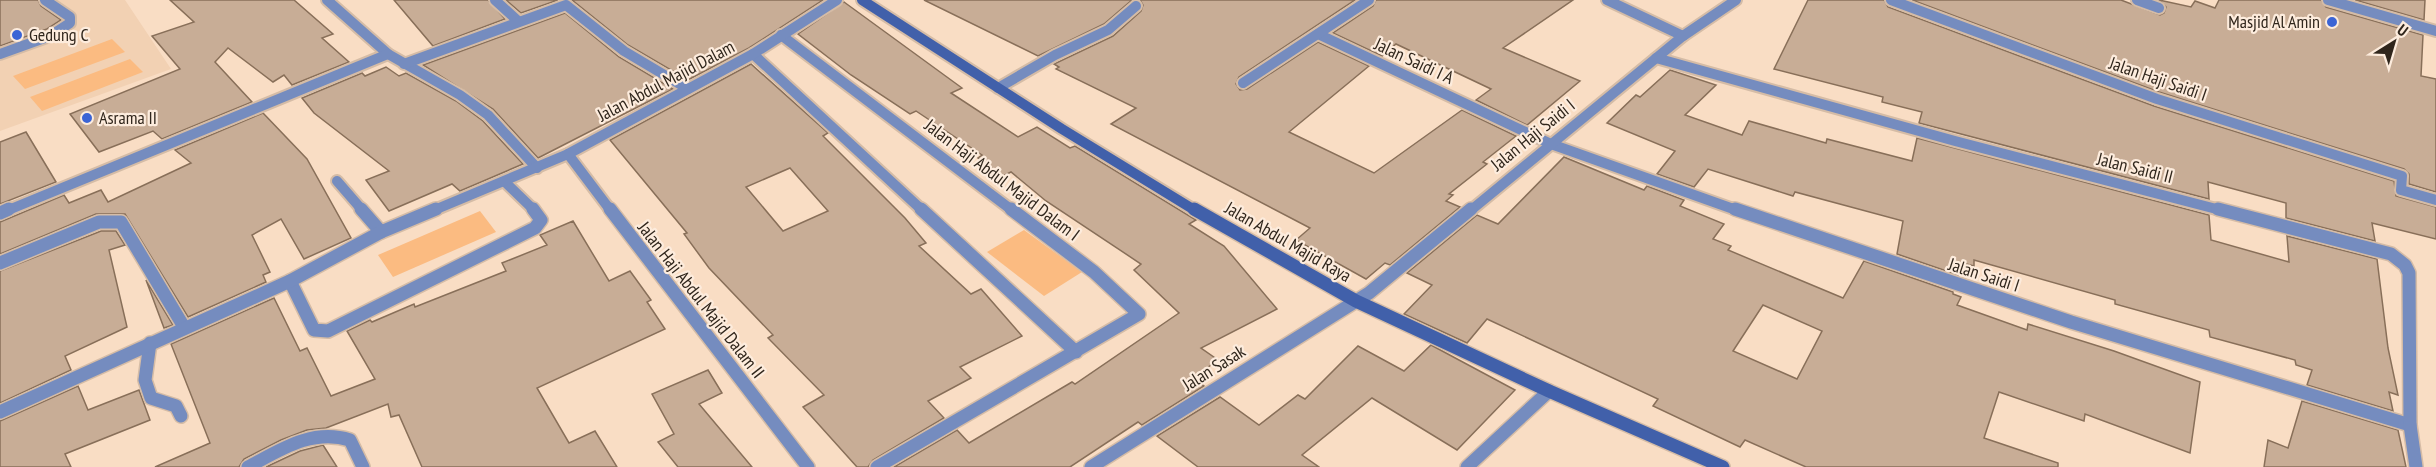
<svg xmlns="http://www.w3.org/2000/svg" width="2436" height="467" font-family="'PT Sans Narrow',sans-serif">
<style>
.built{fill:#f2d1b3}
.green{fill:#fbbb81}
.building{fill:#c8ad96;stroke:#886f59;stroke-width:1.5;fill-rule:evenodd}
.lines{fill:none;stroke-linecap:round;stroke-linejoin:round}
.lane-casing{stroke:#d5bca6;stroke-width:14}
.street-far1-casing{stroke:#d5bca6;stroke-width:14}
.street-casing{stroke:#d5bca6;stroke-width:16}
.secondary-far1-casing{stroke:#d5bca6;stroke-width:14}
.secondary-casing{stroke:#d5bca6;stroke-width:16}
.lane{stroke:#758cbf;stroke-width:10}
.street-far1{stroke:#758cbf;stroke-width:10}
.street{stroke:#758cbf;stroke-width:13}
.secondary-far1{stroke:#4160aa;stroke-width:10}
.secondary{stroke:#4160aa;stroke-width:13}
.poi-dot{fill:#3b64d5;stroke:#fdecdd;stroke-width:2}
.labels{text-anchor:middle;stroke-width:4.5;stroke-linejoin:round;paint-order:stroke}
.poi-label{font-size:18px;fill:#30261c;stroke:#fdecdd;text-anchor:start}
.street-label{font-size:18px;fill:#30261c;stroke:#fdecdd}
</style>
<rect width="100%" height="100%" fill="#f9ddc4"/>
<!-- built -->
<path class="built" d="M0,0h125l46,69 -171,62z"/>
<!-- green -->
<g class="green">
<path d="M112,39l13,13 -100,37 -12,-13z"/>
<path d="M130,59l13,13 -101,39 -12,-14z"/>
<path d="M480,211l16,21 -103,45 -15,-22z"/>
<path d="M1024,230l58,42 -38,24 -57,-44z"/>
</g>
<!-- building -->
<g class="building">
<path d="M0,0h38l3,6 20,14 -14,9 -47,17z"/>
<path d="M170,0h124l39,34 -11,4 27,24 -57,23 -8,-10 -11,7 -45,-34 -13,14 37,40 -90,37 -9,-8 -54,21 -29,-38 110,-45 -28,-33 42,-14z"/>
<path d="M394,0h94l17,19 -72,27z"/>
<path d="M506,0h52l-37,13z"/>
<path d="M572,0h251l-74,48 -61,32 -60,-35z"/>
<path d="M924,0h208l-28,24 -66,32z"/>
<path d="M1140,0h215l-116,77 -3,7 4,6 7,-1 71,-47 51,24 -80,66 85,41 88,-63 54,26 -33,26 4,2 -38,30 4,1 -7,6 14,6 -70,58 -5,-2 -19,16 -70,-39 14,-12 -199,-104 25,-16 -80,-39 3,-2 -5,-3 59,-28 28,-25 2,-6z"/>
<path d="M1376,0h197l-70,48 77,33 -53,44 -51,-25 15,-11 -95,-45 -14,12 -49,-23 40,-27z"/>
<path d="M1808,0h76l4,7 266,99 240,75 2,15 40,11v32l-64,-16 3,18 -89,-23v-15l-78,-21 1,17 -290,-76 3,-11 -40,-10 1,-5 -109,-28z"/>
<path d="M1912,0h209l39,15 4,-2 2,-6 -7,-7 32,7 4,-6 20,7 4,-8h102l5,7 97,28 -2,41 15,3v113l-27,-8v-10l-5,-5 -245,-77z"/>
<path d="M2355,0h70l-1,20z"/>
<path d="M844,2l118,86 -11,5 67,44 19,-10 33,21 5,-2 121,74 -7,4 35,22 53,63 -76,39 17,12 -25,18 11,8 -62,39 -4,-3 -68,45h-176l63,-37 12,13 103,-61 3,2 104,-71 -45,-43 7,-6 -95,-63 -35,-29 -8,4 -25,-18 4,-3 -66,-44 -6,3 -59,-39 -53,-41z"/>
<path d="M565,13l54,44 54,32 -135,69 -45,-49 -70,-44z"/>
<path d="M751,64l77,69 -5,3 82,82 21,25 -7,3 52,48 10,-5 41,47 -62,31 11,11 -43,23 16,17 -71,42 -5,7h-11l-54,-60 21,-12 -56,-57 5,-3 -64,-67 -25,-34 3,-1 -77,-93zM790,168l38,43 -45,20 -37,-44z"/>
<path d="M386,67l13,9 7,-3 50,28 27,20 40,43 -63,27 -8,-7 -63,27 -23,-31 23,-9 -75,-58 -12,-15 60,-25 3,3z"/>
<path d="M1670,70l46,15 -31,30 57,20 7,-14 77,22 1,-4 85,22 5,-23 292,77 2,25 78,22 -2,-26 90,23 11,89 10,47 -9,-3 4,19 -86,-26 5,-15 -16,-5 -1,-5 -85,-23 -1,-7 -94,-26v-4l-141,-40v6l-12,-3 -4,12 -61,-21 6,-33 -108,-29 -2,4 -85,-27 -14,18 -37,-13 18,-23 -68,-28 29,-28 4,2z"/>
<path d="M263,113l44,46 44,79 -47,21 -23,-40 -29,16 18,37 -7,3 3,7 -78,35 -63,-103h-29l-96,40v-32l64,-27 5,8 32,-13 7,12 83,-39 -16,-13z"/>
<path d="M26,132l30,50 -56,22v-62z"/>
<path d="M1564,157l80,33 3,-4 37,14 -4,6 44,18 -11,15 18,7 -3,4 115,48 21,-37 89,31v2l8,3 -4,8 70,25 1,-6 86,27 86,31 -10,71 -105,-39 -1,7 -85,-29 -15,46 74,25v4h-252l-61,-27 -5,7 -87,-41 5,-7 -171,-80 -20,24 -63,-29 28,-29 -25,-12 70,-58 21,9zM1763,305l59,26 -25,48 -64,-28z"/>
<path d="M573,221l36,60 21,-10 21,29 -4,2 18,27 -128,59 32,55 26,-12 22,36h-195l-23,-52 -8,2 -3,-13 -62,24 -19,2 -26,10 -37,19 -5,8h-84l55,-24 -39,-99 103,-46 26,53 7,-3 24,48 44,-17 -28,-48 23,-11 2,2 42,-18 1,3 91,-36 -4,-8 45,-18 -7,-10z"/>
<path d="M101,231h15l9,14 -16,5 18,77 -62,29 6,14 -71,33v-132z"/>
<path d="M146,280l27,45 -9,3z"/>
<path d="M1431,345l84,45 -58,60 -85,-52 -70,57 17,12h-121l-41,-31 63,-39 39,28 39,-30 7,4 53,-53 46,25z"/>
<path d="M708,370l14,23 -23,11 53,63h-74l-20,-25 16,-8 -22,-40z"/>
<path d="M78,386l10,24 51,-20 11,30 -85,34 6,13h-71v-46z"/>
<path d="M2302,401l96,29 8,37h-142l4,-27 20,8z"/>
<path d="M323,445l14,22h-71l34,-16z"/>
</g>
<g class="lines">
<!-- lane casing -->
<g class="lane-casing">
<path id="lane" d="M0,54l50,-18 20,-13v-6l-25,-17"/>
</g>
<!-- street-far1 casing -->
<g class="street-far1-casing">
<g id="street-far1">
<path d="M327,0l61,54 72,41 28,20 49,53"/>
<path d="M495,0l23,21"/>
<path d="M1607,0l76,36"/>
<path d="M1891,0l266,99 245,77 -1,14 35,10"/>
<path d="M2137,0l22,8"/>
<path d="M2328,0l108,31"/>
<path d="M1318,34l233,110 188,67"/>
<path d="M781,35l232,176"/>
<path d="M753,54l170,157"/>
<path d="M1656,58l299,83 269,70"/>
<path d="M404,64l162,-59 58,46 64,38"/>
<path d="M1243,83l126,-83"/>
<path d="M998,88l57,-33 53,-25 28,-24"/>
<path d="M568,154l43,57"/>
<path d="M337,181l26,30"/>
<path d="M505,182l30,29"/>
<path d="M6,211l382,-157"/>
<path d="M432,211l136,-57 185,-100 84,-54"/>
<path d="M1470,211l213,-175 53,-36"/>
</g>
</g>
<!-- street casing -->
<g class="street-casing">
<g id="street">
<path d="M361,209l20,23"/>
<path d="M610,209l198,258"/>
<path d="M921,209l155,143"/>
<path d="M1735,209l336,113 339,103"/>
<path d="M2218,209l173,45 14,11 4,8 1,152 6,42"/>
<path d="M0,213l9,-4"/>
<path d="M0,263l99,-41h22l63,105"/>
<path d="M290,281l24,49 14,1 207,-103 6,-8 -8,-11"/>
<path d="M150,343l-5,37 6,18 25,8 5,10"/>
<path d="M0,412l290,-131 91,-49 55,-23"/>
<path d="M248,467c32,-17 64,-39 102,-27l13,27"/>
<path d="M877,467l262,-153 -45,-42 -83,-63"/>
<path d="M1091,467l278,-174 102,-84"/>
<path d="M1467,467l82,-76"/>
</g>
</g>
<!-- secondary-far1 casing -->
<g class="secondary-far1-casing">
<path id="secondary-far1" d="M862,0l200,129 134,82"/>
</g>
<!-- secondary casing -->
<g class="secondary-casing">
<path id="secondary" d="M1194,209l162,92 193,90 174,76"/>
</g>
<!-- lane -->
<use href="#lane" class="lane"/>
<!-- street-far1 -->
<use href="#street-far1" class="street-far1"/>
<!-- street -->
<use href="#street" class="street"/>
<!-- secondary-far1 -->
<use href="#secondary-far1" class="secondary-far1"/>
<!-- secondary -->
<use href="#secondary" class="secondary"/>
</g>
<!-- markers -->
<g class="poi-dot">
<circle cx="2332" cy="22" r="6"/>
<circle cx="17" cy="35" r="6"/>
<circle cx="87" cy="118" r="6"/>
</g>
<g class="labels">
<!-- poi labels -->
<g class="poi-label">
<text x="2320" y="28" text-anchor="end">Masjid Al Amin</text>
<text x="29" y="41">Gedung C</text>
<text x="99" y="124">Asrama II</text>
</g>
<!-- street labels -->
<g class="street-label">
<text transform="translate(1414 61) rotate(25)" y="6">Jalan Saidi I A</text>
<text transform="translate(2158 79) rotate(19)" y="6">Jalan Haji Saidi I</text>
<text transform="translate(666 81) rotate(-28)" y="6">Jalan Abdul Majid Dalam</text>
<text transform="translate(1533 135) rotate(-39)" y="6">Jalan Haji Saidi I</text>
<text transform="translate(2135 168) rotate(14)" y="6">Jalan Saidi II</text>
<text transform="translate(1002 180) rotate(37)" y="6">Jalan Haji Abdul Majid Dalam I</text>
<text transform="translate(1288 242) rotate(30)" y="6">Jalan Abdul Majid Raya</text>
<text transform="translate(1984 275) rotate(18)" y="6">Jalan Saidi I</text>
<text transform="translate(701 300) rotate(52)" y="6">Jalan Haji Abdul Majid Dalam II</text>
<text transform="translate(1214 368) rotate(-32)" y="6">Jalan Sasak</text>
</g>
</g>
<!-- north arrow -->
<g transform="translate(2394 42) rotate(37)" stroke="#fdecdd" stroke-width="4.5" paint-order="stroke">
<path d="M0-4.5L10 22L0 15L-10 22Z" fill="#30261c"/>
<text y="-9" font-size="16" font-weight="bold" text-anchor="middle" fill="#30261c">U</text>
</g>
</svg>
